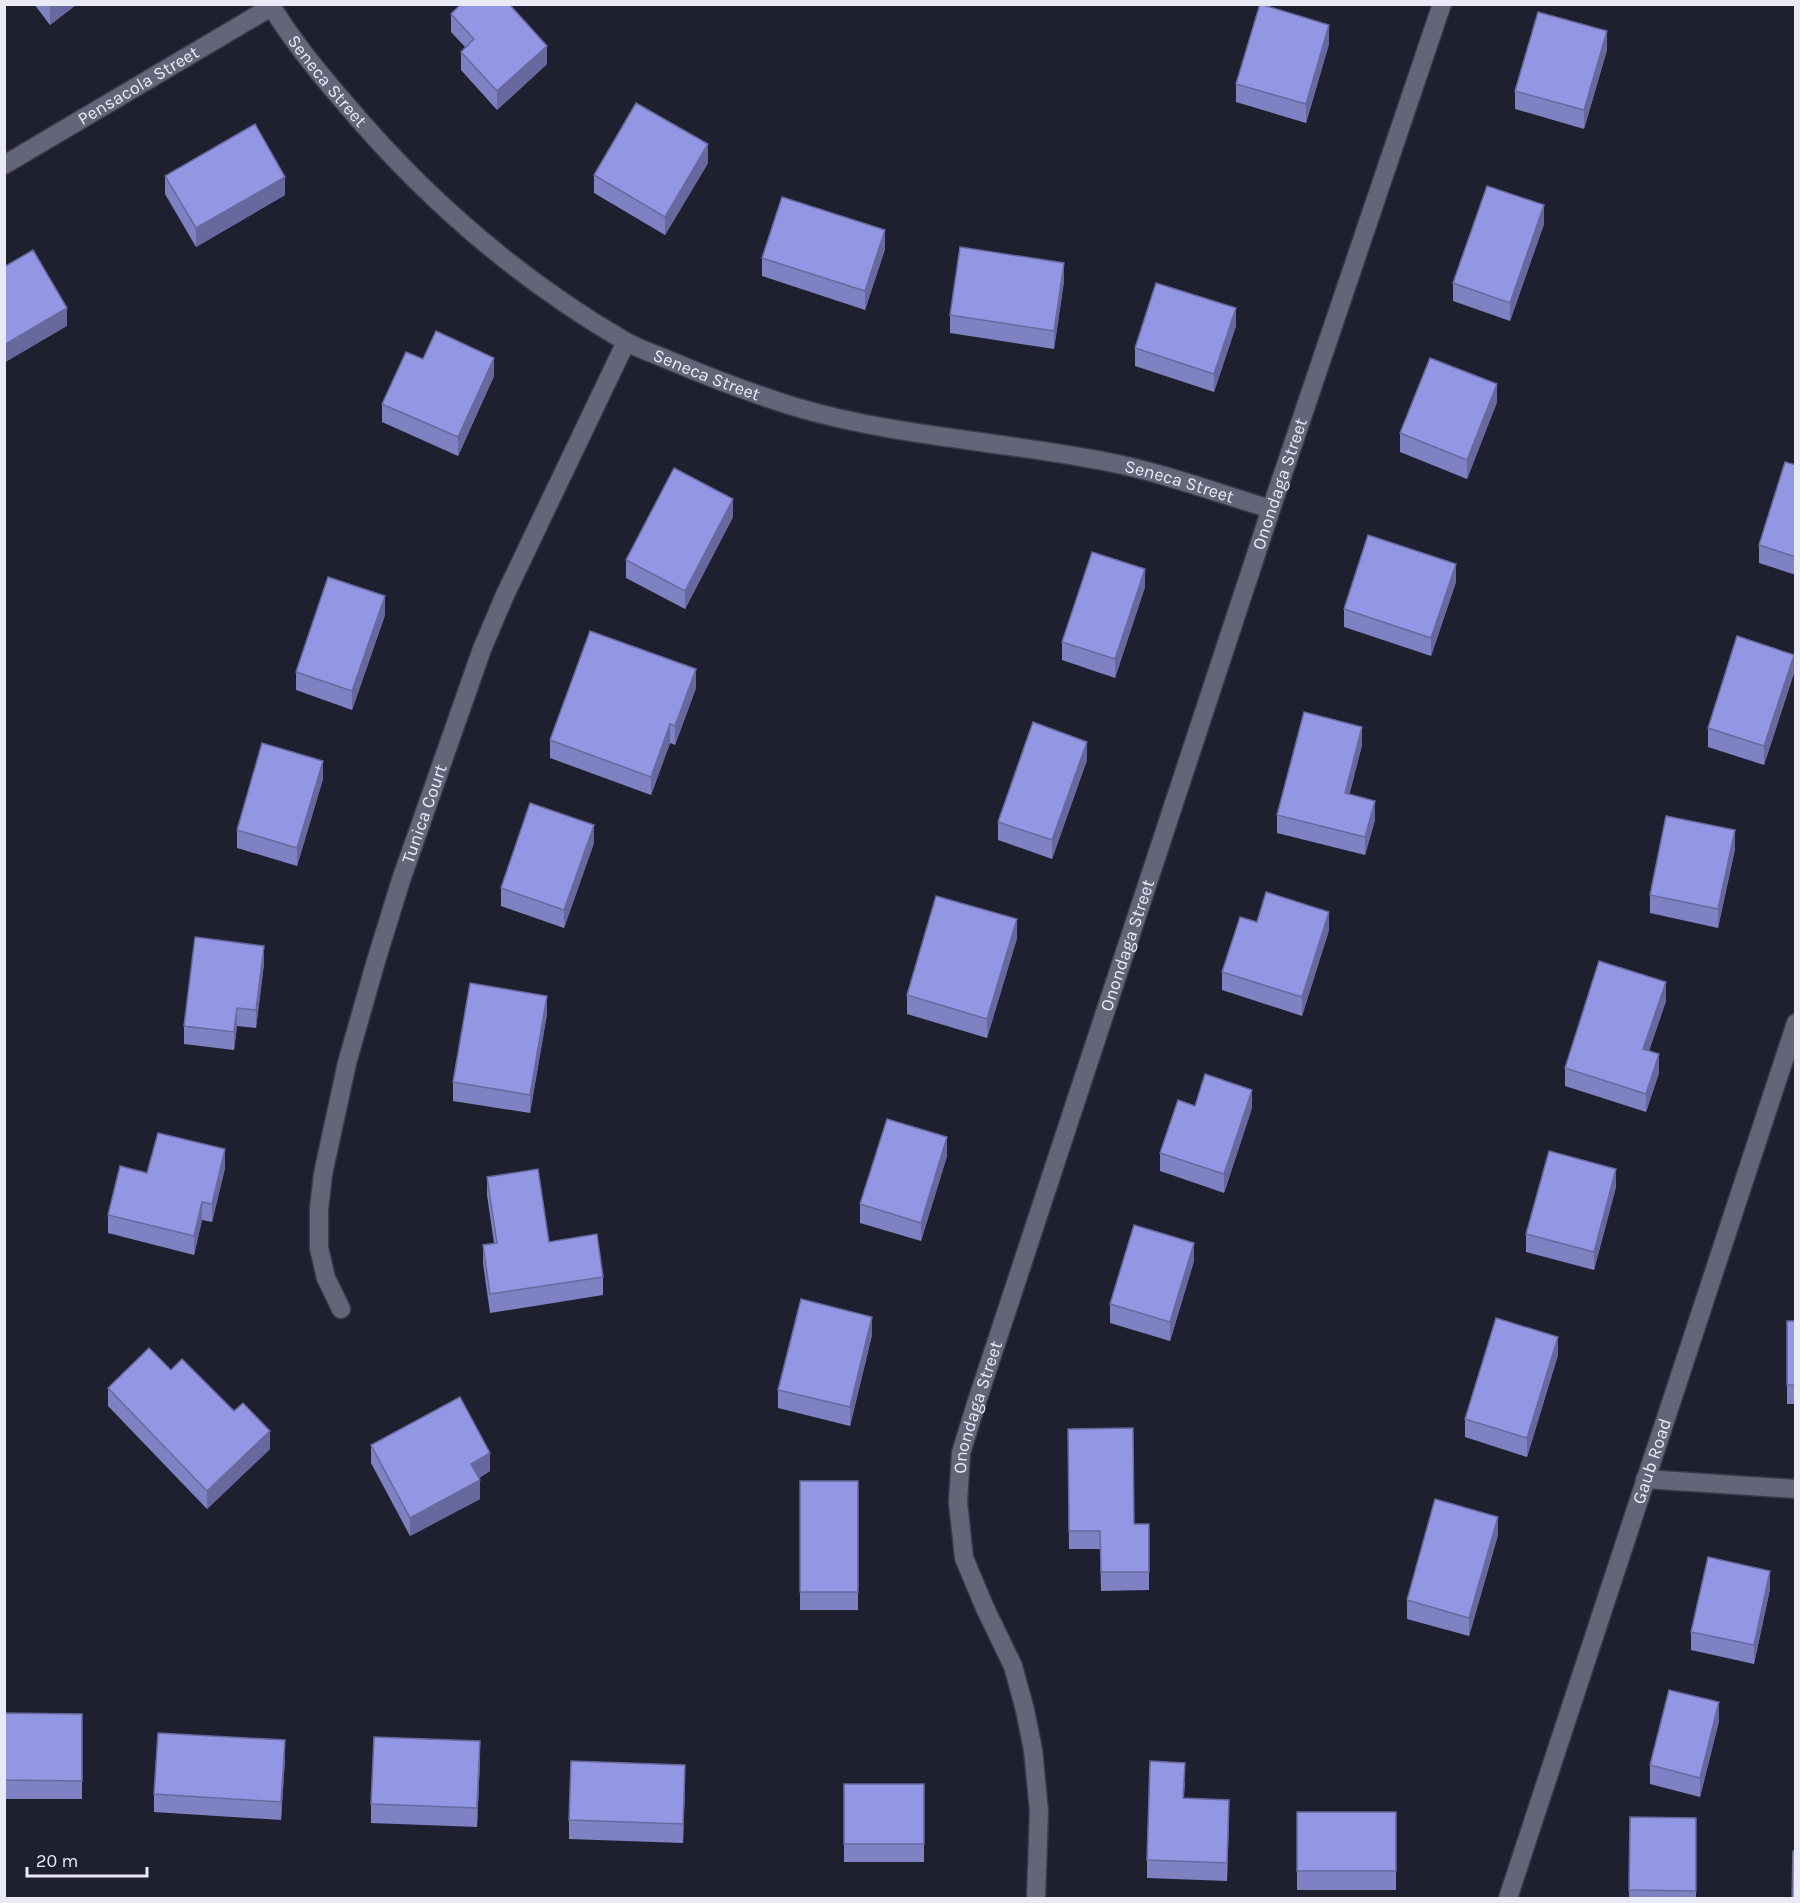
<svg xmlns="http://www.w3.org/2000/svg" width="1800" height="1903" font-family="Karla,sans-serif">
<style>
.lines{fill:none;stroke-linecap:round;stroke-linejoin:round}
.street-casing{stroke:#3a3a47;stroke-width:21}
.secondary-casing{stroke:#3a3a47;stroke-width:21}
.street{stroke:#646579;stroke-width:18}
.secondary{stroke:#646579;stroke-width:18}
.wall{fill:#7e81c2}
.shaded-wall{fill:#67699e}
.building{fill:#9396e2;stroke:#67699e;stroke-width:1.5}
.labels{text-anchor:middle;stroke-width:6;stroke-linejoin:round;paint-order:stroke}
.street-label{font-size:18px;fill:#e9eaf6;stroke:#1e1f2f}
</style>
<rect width="100%" height="100%" fill="#1e1f2f"/>
<g class="lines">
<!-- street casing -->
<g class="street-casing">
<g id="street">
<path id="s1" d="M270,4c21,35 47,67 74,98 79,94 173,176 279,238 15,9 32,14 48,21 40,17 80,32 121,45 103,31 211,35 316,56 56,11 109,31 163,47"/>
<path id="s2" d="M4,165l267,-158"/>
<path id="s3" d="M341,1309l-15,-31 -7,-30v-39l4,-35 24,-111 29,-102 25,-81 81,-231 23,-54 121,-253"/>
<path d="M1645,1479l151,10"/>
<path id="s4" d="M1036,1898l3,-87 -6,-61 -8,-40 -12,-44 -28,-58 -21,-50 -6,-56 3,-49 15,-49 295,-895 171,-505"/>
</g>
</g>
<!-- secondary casing -->
<g class="secondary-casing">
<g id="secondary">
<path id="s5" d="M1508,1898l288,-875"/>
</g>
</g>
<!-- street -->
<use href="#street" class="street"/>
<!-- secondary -->
<use href="#secondary" class="secondary"/>
</g>
<!-- wall -->
<g class="wall">
<path d="M34,4h43l-27,21z"/>
<path d="M451,14l96,50 -50,46 -36,-40v-18l4,-5 -14,-15z"/>
<path d="M1329,44l-23,79 -70,-21v-18z"/>
<path d="M1607,50l-23,79 -69,-20v-18z"/>
<path d="M708,163l-43,72 -71,-42v-18z"/>
<path d="M165,176l120,19 -89,52 -31,-53z"/>
<path d="M1544,224l-34,97 -57,-20v-18z"/>
<path d="M885,249l-20,61 -103,-34v-18z"/>
<path d="M1064,281l-10,68 -104,-16v-18z"/>
<path d="M1236,326l-22,66 -79,-26v-18z"/>
<path d="M423,359l71,17 -36,80 -76,-34v-18z"/>
<path d="M1497,402l-30,77 -67,-27v-19z"/>
<path d="M1796,465v110l-37,-12v-18z"/>
<path d="M733,517l-48,92 -59,-31v-18z"/>
<path d="M1456,582l-25,74 -87,-29v-18z"/>
<path d="M1145,587l-30,91 -53,-18v-18z"/>
<path d="M385,615l-33,95 -56,-20v-18z"/>
<path d="M1794,673l-30,92 -56,-18v-19z"/>
<path d="M696,688l-21,57 -5,-2 -19,52 -101,-37v-18z"/>
<path d="M1362,745l-13,50 26,25 -10,35 -88,-22v-18z"/>
<path d="M1087,760l-35,99 -54,-19v-18z"/>
<path d="M323,779l-26,87 -60,-18v-18z"/>
<path d="M594,843l-30,85 -63,-22v-18z"/>
<path d="M1735,849l-17,79 -68,-15v-18z"/>
<path d="M1257,922l72,8 -27,86 -80,-26v-18z"/>
<path d="M1017,938l-30,100 -80,-24v-19z"/>
<path d="M264,964l-8,64 -19,-2 -3,24 -50,-6v-18z"/>
<path d="M1666,1001l-17,50 10,22 -13,39 -81,-26v-18z"/>
<path d="M547,1014l-17,99 -77,-12v-19z"/>
<path d="M1195,1106l57,2 -28,85 -64,-22v-18z"/>
<path d="M947,1156l-26,85 -61,-18v-19z"/>
<path d="M225,1168l-13,54 -10,-2 -8,35 -86,-22v-18l39,-42z"/>
<path d="M487,1177l62,65 54,35v18l-113,18 -7,-50v-18l11,-2 -7,-48z"/>
<path d="M1616,1187l-22,83 -68,-18v-18z"/>
<path d="M1194,1261l-24,80 -60,-18v-19z"/>
<rect x="1787" y="1321" width="9" height="83"/>
<path d="M872,1335l-22,91 -72,-18v-18z"/>
<path d="M1558,1355l-31,102 -62,-20v-18z"/>
<path d="M171,1370l99,79 -63,60 -99,-103v-18z"/>
<path d="M1068,1429l66,95h15v66l-48,1 -1,-42h-31z"/>
<path d="M371,1445l119,26 -11,7 1,21 -70,37 -39,-73z"/>
<rect x="800" y="1481" width="58" height="129"/>
<path d="M1498,1535l-29,101 -62,-17v-19z"/>
<path d="M1770,1589l-16,75 -63,-14v-18z"/>
<path d="M4,1713l78,1v85h-78z"/>
<path d="M1719,1721l-19,76 -50,-13v-19z"/>
<path d="M285,1758l-4,62 -127,-8v-18z"/>
<path d="M480,1760l-3,67 -106,-4v-19z"/>
<path d="M1185,1781l-1,17 45,20 -2,63 -80,-3v-18z"/>
<path d="M685,1784l-2,59 -114,-4v-19z"/>
<rect x="844" y="1784" width="80" height="78"/>
<rect x="1297" y="1812" width="99" height="78"/>
<path d="M1630,1817l66,1v81h-67z"/>
</g>
<!-- shaded-wall -->
<g class="shaded-wall">
<path d="M52,4h25l-27,21v-19z"/>
<path d="M1329,25v19l-23,79v-19z"/>
<path d="M1607,31v19l-23,79v-19z"/>
<path d="M547,46v18l-50,46v-19z"/>
<path d="M708,144v19l-43,72v-18z"/>
<path d="M285,177v18l-89,52v-19z"/>
<path d="M1544,205v19l-34,97v-18z"/>
<path d="M885,230v19l-20,61v-19z"/>
<path d="M1064,263v18l-10,68v-18z"/>
<path d="M67,308v18l-63,37v-18z"/>
<path d="M1236,308v18l-22,66v-18z"/>
<path d="M494,358v18l-36,80v-19z"/>
<path d="M1497,384v18l-30,77v-19z"/>
<path d="M733,499v18l-48,92v-18z"/>
<path d="M1456,564v18l-25,74v-18z"/>
<path d="M1145,569v18l-30,91v-19z"/>
<path d="M385,596v19l-33,95v-19z"/>
<path d="M1794,655v18l-30,92v-19z"/>
<path d="M696,669v19l-21,57v-19z"/>
<path d="M670,724v19l-19,52v-18z"/>
<path d="M1362,727v18l-17,67v-19z"/>
<path d="M1087,742v18l-35,99v-19z"/>
<path d="M323,761v18l-26,87v-18z"/>
<path d="M1375,801v19l-10,35v-18z"/>
<path d="M594,825v18l-30,85v-18z"/>
<path d="M1735,830v19l-17,79v-19z"/>
<path d="M1329,912v18l-27,86v-19z"/>
<path d="M1017,919v19l-30,100v-19z"/>
<path d="M264,946v18l-8,64v-18z"/>
<path d="M1666,982v19l-23,67v-19z"/>
<path d="M547,996v18l-17,99v-18z"/>
<path d="M237,1008v18l-3,24v-18z"/>
<path d="M1659,1054v19l-13,39v-18z"/>
<path d="M1252,1090v18l-28,85v-19z"/>
<path d="M947,1137v19l-26,85v-18z"/>
<path d="M225,1149v19l-13,54v-18z"/>
<path d="M1616,1169v18l-22,83v-18z"/>
<path d="M202,1202v18l-8,35v-19z"/>
<path d="M1194,1243v18l-24,80v-19z"/>
<path d="M872,1317v18l-22,91v-19z"/>
<path d="M1558,1337v18l-31,102v-19z"/>
<path d="M270,1431v18l-63,60v-18z"/>
<path d="M490,1453v18l-19,11v-18z"/>
<path d="M480,1480v19l-70,37v-18z"/>
<path d="M1498,1517v18l-29,101v-18z"/>
<path d="M1770,1571v18l-16,75v-19z"/>
<path d="M1719,1702v19l-19,76v-19z"/>
<path d="M285,1740v18l-4,62v-18z"/>
<path d="M480,1741v19l-3,67v-19z"/>
<path d="M685,1765v19l-2,59v-19z"/>
<path d="M1229,1800v18l-2,63v-18z"/>
</g>
<!-- building -->
<g class="building">
<path d="M461,4h48l38,42 -50,45 -36,-39 13,-13 -23,-25z"/>
<path d="M1260,4l69,21 -23,79 -70,-20z"/>
<path d="M1538,12l69,19 -23,79 -69,-19z"/>
<path d="M636,103l72,41 -43,73 -71,-42z"/>
<path d="M255,124l30,53 -89,51 -31,-52z"/>
<path d="M1487,186l57,19 -34,98 -57,-20z"/>
<path d="M782,197l103,33 -20,61 -103,-33z"/>
<path d="M960,247l104,16 -10,68 -104,-16z"/>
<path d="M33,250l34,58 -63,37v-78z"/>
<path d="M1156,283l80,25 -22,66 -79,-26z"/>
<path d="M436,331l58,27 -36,79 -76,-33 24,-52 17,7z"/>
<path d="M1430,358l67,26 -30,76 -67,-27z"/>
<path d="M1785,462l11,3v92l-37,-12z"/>
<path d="M674,468l59,31 -48,92 -59,-31z"/>
<path d="M1368,535l88,29 -25,74 -87,-29z"/>
<path d="M1092,552l53,17 -30,90 -53,-17z"/>
<path d="M328,577l57,19 -33,95 -56,-19z"/>
<path d="M590,631l106,38 -21,57 -5,-2 -19,53 -101,-37z"/>
<path d="M1737,636l57,19 -30,91 -56,-18z"/>
<path d="M1304,712l58,15 -17,66 30,8 -10,36 -88,-22z"/>
<path d="M1033,722l54,20 -35,98 -54,-18z"/>
<path d="M262,743l61,18 -26,87 -60,-18z"/>
<path d="M530,803l64,22 -30,85 -63,-22z"/>
<path d="M1666,816l69,14 -17,79 -68,-14z"/>
<path d="M1266,892l63,20 -27,85 -80,-25 18,-55 17,5z"/>
<path d="M936,896l81,23 -30,100 -80,-24z"/>
<path d="M195,937l69,9 -8,64 -19,-2 -3,24 -50,-6z"/>
<path d="M1599,961l67,21 -23,67 16,5 -13,40 -81,-26z"/>
<path d="M470,983l77,13 -17,99 -77,-13z"/>
<path d="M1205,1074l47,16 -28,84 -64,-21 18,-53 17,6z"/>
<path d="M887,1119l60,18 -26,86 -61,-19z"/>
<path d="M158,1133l67,16 -13,55 -10,-2 -8,34 -86,-21 12,-49 27,7z"/>
<path d="M1549,1151l67,18 -22,83 -68,-18z"/>
<path d="M538,1169l11,73 48,-8 6,43 -113,17 -7,-49 14,-2 -10,-66z"/>
<path d="M1134,1225l60,18 -24,79 -60,-18z"/>
<path d="M801,1299l71,18 -22,90 -72,-17z"/>
<path d="M1496,1318l62,19 -31,101 -62,-19z"/>
<rect x="1787" y="1321" width="9" height="64"/>
<path d="M149,1348l22,22 11,-11 52,52 9,-8 27,28 -63,60 -99,-103z"/>
<path d="M460,1397l30,56 -19,11 9,16 -70,38 -39,-73z"/>
<path d="M1133,1428l1,96h15v48h-48l-1,-41h-31l-1,-102z"/>
<rect x="800" y="1481" width="58" height="111"/>
<path d="M1435,1499l63,18 -29,101 -62,-18z"/>
<path d="M1708,1557l62,14 -16,74 -63,-13z"/>
<path d="M1669,1690l50,12 -19,76 -50,-13z"/>
<path d="M4,1713l78,1v67l-78,-1z"/>
<path d="M158,1733l127,7 -4,62 -127,-8z"/>
<path d="M374,1737l106,4 -3,67 -106,-4z"/>
<path d="M571,1761l114,4 -2,59 -114,-4z"/>
<path d="M1150,1761l35,2 -2,35 46,2 -2,63 -80,-3z"/>
<rect x="844" y="1784" width="80" height="60"/>
<rect x="1297" y="1812" width="99" height="59"/>
<path d="M1630,1817l66,1v73l-67,-1z"/>
<path d="M1793,1851h3v48h-4z"/>
</g>
<g class="labels">
<!-- street labels -->
<g class="street-label">
<text dy="6" stroke="none"><textPath href="#s1" startOffset="96">Seneca Street</textPath></text>
<text dy="6" stroke="none"><textPath href="#s2" startOffset="156">Pensacola Street</textPath></text>
<text dy="6" stroke="none"><textPath href="#s1" startOffset="582">Seneca Street</textPath></text>
<text dy="6" stroke="none"><textPath href="#s1" startOffset="1068">Seneca Street</textPath></text>
<text dy="6" stroke="none"><textPath href="#s4" startOffset="1479">Onondaga Street</textPath></text>
<text dy="6" stroke="none"><textPath href="#s3" startOffset="514">Tunica Court</textPath></text>
<text dy="6" stroke="none"><textPath href="#s4" startOffset="993">Onondaga Street</textPath></text>
<text dy="6" stroke="none"><textPath href="#s4" startOffset="507">Onondaga Street</textPath></text>
<text dy="6" stroke="none"><textPath href="#s5" startOffset="460">Gaub Road</textPath></text>
</g>
</g>
<!-- border -->
<rect width="1800" height="1903" fill="none" stroke="#e9eaf6" stroke-width="12"/>
<!-- scale -->
<path d="M27 1867v9h120v-9" fill="none" stroke="#e9eaf6" stroke-width="3"/>
<text x="36" y="1867" font-size="18" fill="#e9eaf6" stroke="#1e1f2f" stroke-width="4.5" paint-order="stroke">20 m</text>
</svg>
